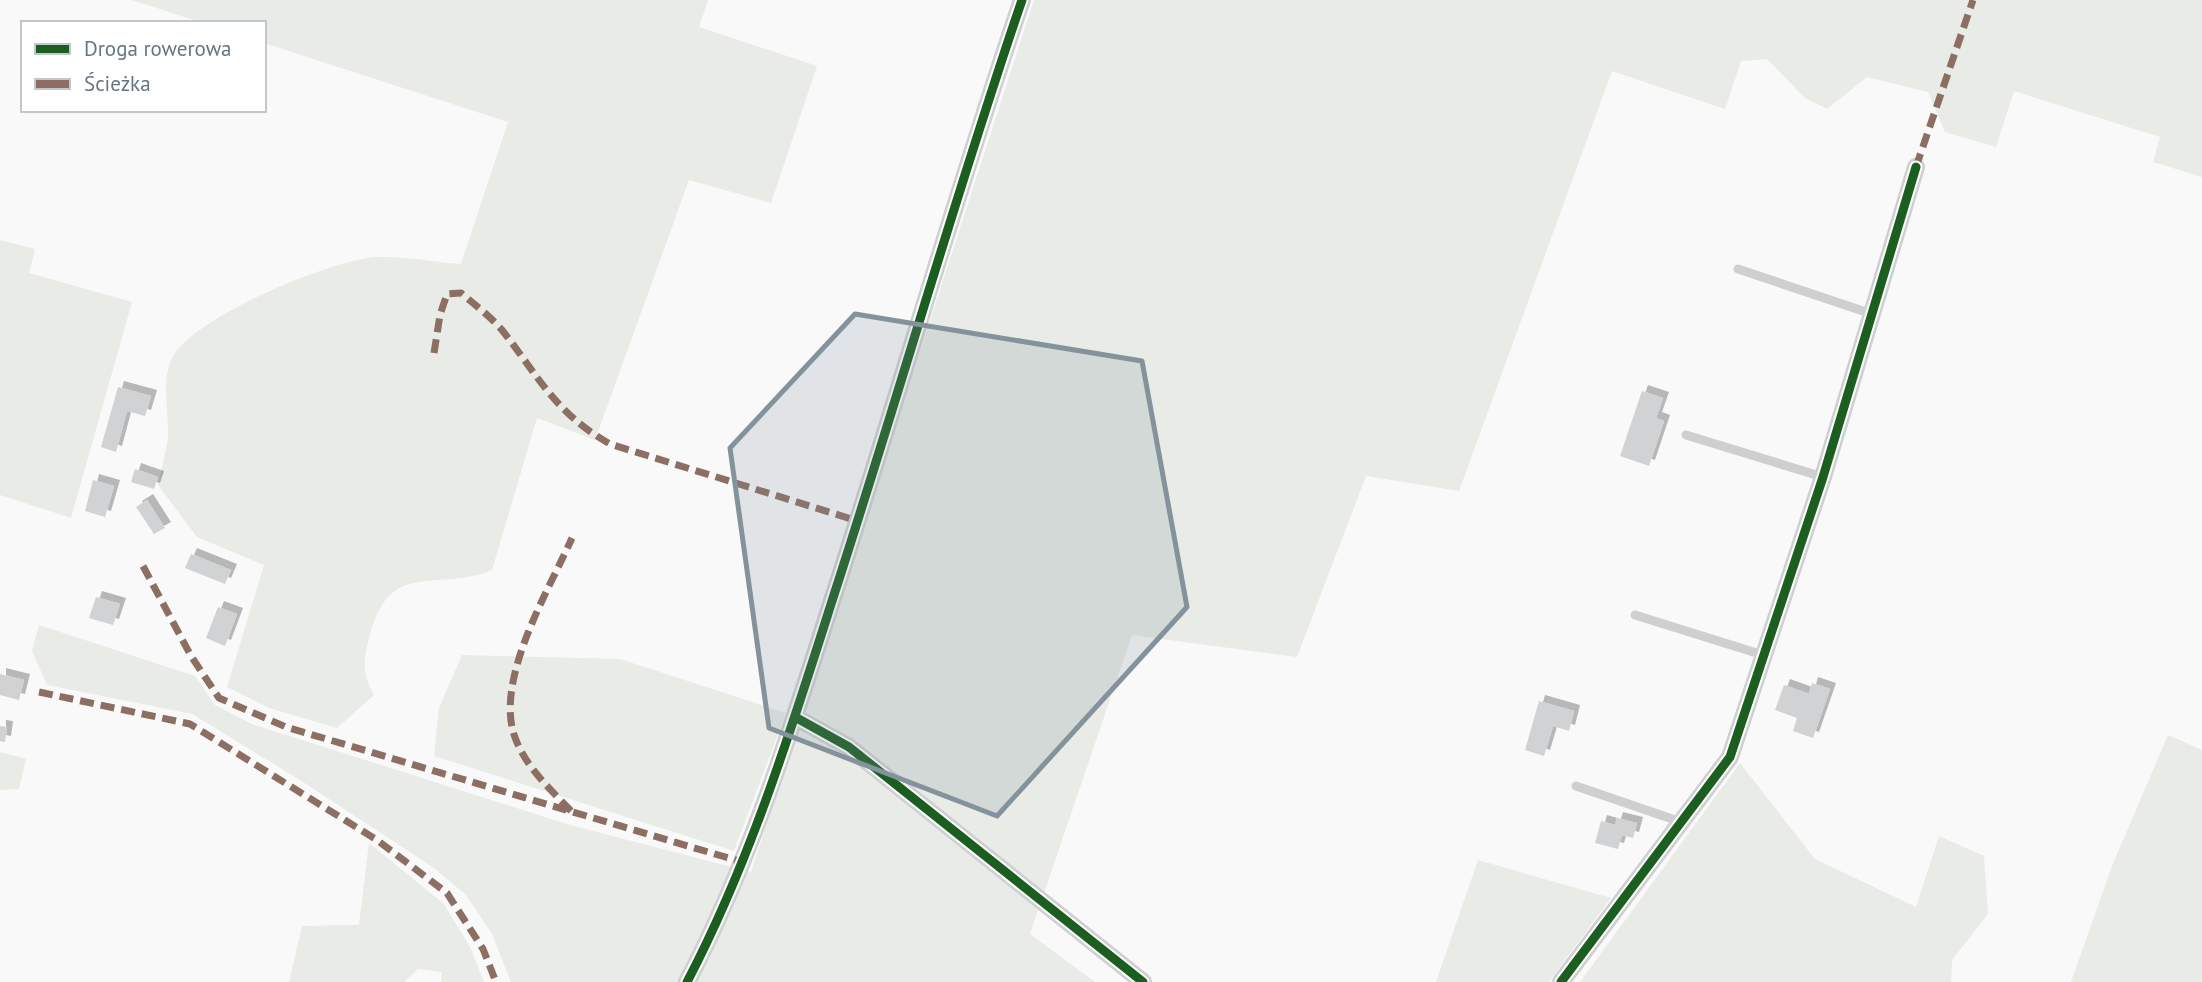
<svg xmlns="http://www.w3.org/2000/svg" width="2202" height="982" font-family="'PT Sans',sans-serif">
<defs>
<filter id="shadow"><feDropShadow dx="6" dy="-6" stdDeviation="0" flood-color="#0004"/></filter>
</defs>
<rect width="100%" height="100%" fill="#f9f9f9"/>
<path fill="#e8ebe6" d="M132,0H708L699,27L817,66L771,203L689,180L595,440L537,418L492,570C436,593 388,557 369,639C363,661 362,674 374,695L337,728L269,708L227,687L264,565L197,537L158,485C161,470 166,453 168,438C169,413 161,380 172,358C193,317 331,260 376,257C404,256 433,262 461,264L508,122L264,43V23H203Z
M1034,0H2202V177L2153,162L2160,137L2014,91L1996,147L1945,132L1928,92L1867,77L1827,109L1805,98L1767,59L1741,61L1725,109L1612,71L1459,491L1366,476L1297,657L1132,635L1030,934L1095,982H511L492,934L466,895L434,868L300,780L192,714L47,685L32,651L39,625L195,676L215,705L252,724L570,825L751,872Z
M0,240L35,249L29,273L132,302L71,518L0,495Z
M462,655L620,659L786,713L734,851L434,756L439,708Z
M2168,735L2202,750V982H2071L2112,866Z
M0,752L26,759L19,789L0,790Z
M1740,763L1815,859L1916,907L1939,836L1984,856L1988,914L1952,960L1951,982H1580Z
M369,843L444,904L471,949L484,982H441L442,972L418,969L404,982H289L302,926L359,925Z
M1478,860L1611,898L1549,982H1436Z"/>
<path fill="#d0d2d3" filter="url(#shadow)" d="M118,387L151,396L145,416L127,411L116,452L101,447Z
M1642,391L1663,398L1656,418L1664,421L1649,466L1620,456Z
M135,469L158,477L154,489L131,482Z
M93,480L114,486L105,517L85,511Z
M147,500L165,528L154,534L136,507Z
M191,554L231,570L225,584L185,568Z
M96,597L120,604L113,625L89,618Z
M218,607L237,614L225,646L206,638Z
M0,674L24,680L19,700L0,695Z
M1812,683L1830,689L1813,738L1793,731L1797,718L1775,710L1784,685L1809,694Z
M1539,701L1574,711L1569,731L1553,726L1544,756L1525,750Z
M0,726L7,727L5,742L0,741Z
M1617,818L1637,823L1633,838L1622,835L1618,849L1595,843L1601,821L1615,825Z"/>
<g fill="none" stroke-linecap="round" stroke-linejoin="round">
<path stroke="#cecfd0" stroke-width="9" d="M1738,269L1872,314
M1686,435L1823,477
M1635,615L1763,655
M1576,786L1681,822"/>
<path stroke="#cecfd0" stroke-width="18" d="M795,717L849,747L1143,982
M687,982C750,862 791,730 832,601C897,401 954,199 1022,0
M1561,982L1730,757L1823,477L1916,167"/>
<path stroke="#8d6e63" stroke-width="7" stroke-dasharray="14 7" stroke-linecap="butt" d="M1916,167L1973,0
M434,353L440,315L447,294L461,293C475,305 490,316 502,330C539,377 555,413 610,444L858,521
M143,566L191,656L219,698L286,727L742,862
M39,692L190,724L377,840L447,893L483,949L496,982
M571,811C550,789 527,768 516,740C492,683 549,590 572,538"/>
<defs>
<path id="cycleway" d="M795,717L849,747L1143,982
M687,982C750,862 791,730 832,601C897,401 954,199 1022,0
M1561,982L1730,757L1823,477L1916,167"/>
</defs>
<use href="#cycleway" stroke="#fff" stroke-width="13"/>
<use href="#cycleway" stroke="#1b5e20" stroke-width="9"/>
</g>
<path fill="#84929c" fill-opacity="0.2" stroke="#84929c" stroke-width="5" stroke-linejoin="round" d="M855,314L1142,361L1187,607L997,816L769,728L730,448Z"/>
<rect x="21" y="21" width="245" height="91" fill="#ffffff" stroke="#c1c8cd" stroke-width="2"/>
<rect x="35" y="44" width="35" height="10" fill="#1b5e20" stroke="#c1c8cd" stroke-width="2"/>
<text x="84" y="56" font-size="21" fill="#657683">Droga rowerowa</text>
<rect x="35" y="79" width="35" height="10" fill="#8d6e63" stroke="#c1c8cd" stroke-width="2"/>
<text x="84" y="91" font-size="21" fill="#657683">Ścieżka</text>
</svg>
